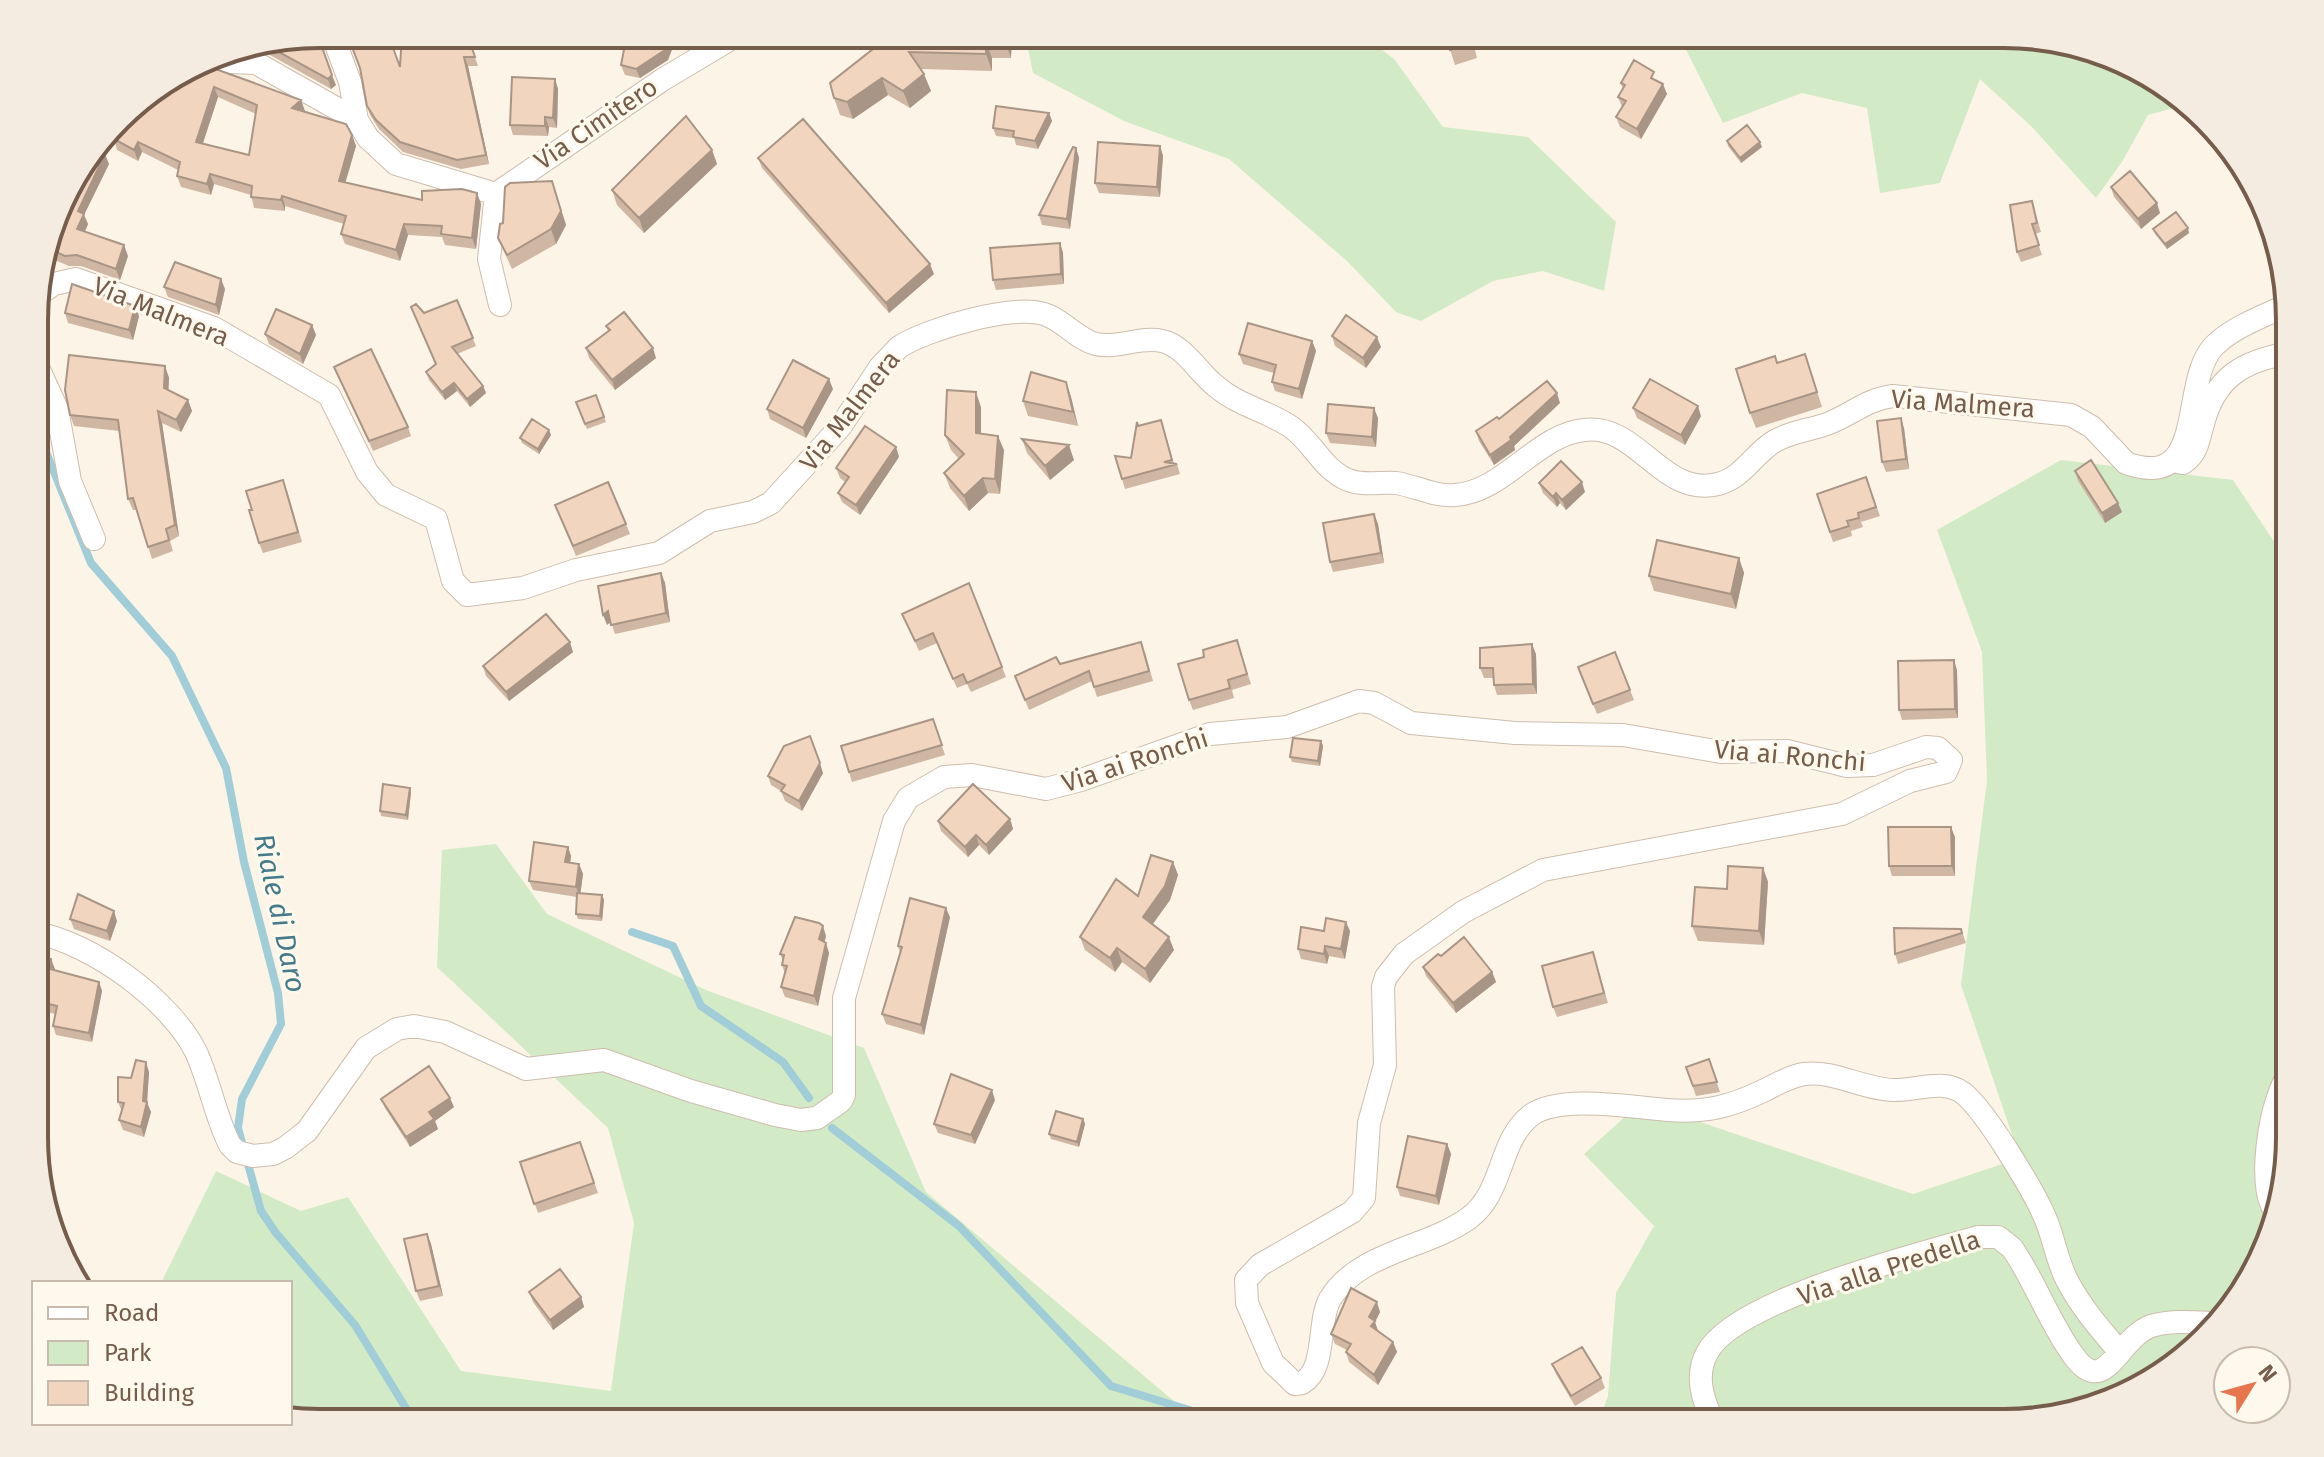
<svg xmlns="http://www.w3.org/2000/svg" width="2324" height="1457" font-family="'Fira Sans',sans-serif">
<rect width="100%" height="100%" fill="#fcf5e7"/>
<path fill="#d2eac5" d="M1025,34H1182L1197,42L1216,34H1362L1395,60L1443,127L1528,137L1616,222L1604,291L1543,271L1493,281L1421,321L1396,312L1347,261L1229,159L1124,121L1033,73Z
M1678,34H1975L2036,39L2095,49L2162,82L2184,105L2148,115L2122,162L2096,198L2032,127L1980,79L1940,183L1880,193L1867,108L1802,93L1723,123Z
M2061,460L2233,480L2289,564V1155L2242,1295L2146,1385L2022,1422L1598,1423L1608,1396L1616,1293L1654,1226L1584,1154L1641,1102L1913,1194L2020,1158L1961,985L1987,780L1982,652L1937,530Z
M496,844L547,914L706,990L864,1048L926,1192L1181,1407L1315,1413L1353,1423H320L290,1418V1283H161L216,1171L301,1211L348,1197L461,1371L611,1391L634,1223L608,1128L437,967L442,850Z"/>
<g fill="none" stroke-linecap="round" stroke-linejoin="round">
<path stroke="#a1cdd8" stroke-width="8" d="M36,403L46,452L91,563L172,656L226,768L244,862L278,993L281,1024L242,1099L238,1128L261,1211L276,1233L355,1325L415,1423
M632,932L673,946L701,1006L783,1062L809,1098
M832,1128L959,1226L1111,1386L1232,1423"/>
<defs>
<path id="street" d="M332,34L350,82L357,120
M203,61L256,63L357,120L368,138L396,164L496,194
M496,194L662,80L739,34
M496,194L489,259L500,305
M36,296L54,284L76,279L214,328L329,395L367,472L386,495L436,519L453,581L467,595L523,588L576,570L659,553L710,521L753,512L771,503L841,426L880,367L899,347C927,329 1012,304 1044,314C1064,320 1076,339 1096,344C1118,349 1140,336 1162,341C1185,346 1199,374 1217,387C1239,406 1268,411 1291,427C1313,442 1322,469 1348,480C1364,486 1380,482 1396,483C1416,486 1435,497 1455,495C1504,492 1536,435 1584,430C1638,423 1662,498 1718,484C1743,478 1754,453 1775,441C1790,432 1810,430 1827,424C1851,415 1867,399 1893,396L2071,415L2092,427L2126,463C2209,493 2179,382 2214,346C2234,326 2265,316 2289,304
M36,363L57,409L70,481L94,539
M2173,461L2183,463C2198,453 2198,440 2203,424C2215,377 2243,361 2289,353
M36,933C92,943 171,1001 196,1052C210,1082 215,1116 230,1145L237,1152L253,1156L273,1154L285,1148L307,1131L366,1048L397,1029L414,1026L445,1032L526,1069L604,1060L691,1091L775,1115L801,1120L817,1118L841,1101L844,1095V998L894,821L908,798L944,777L972,775L1046,789L1081,780L1210,734L1287,727L1359,701L1374,703L1411,723L1515,733L1623,735L1721,752L1787,751L1847,766L1873,765L1926,747L1938,748L1951,760L1946,772L1910,781L1842,814L1543,870L1463,912L1404,954L1386,977L1383,987L1385,1065L1369,1123L1364,1198L1352,1212L1260,1265L1246,1280L1247,1303L1273,1363L1295,1384L1302,1383C1327,1369 1317,1322 1330,1299C1358,1252 1428,1248 1469,1218C1504,1192 1498,1142 1530,1116C1558,1094 1631,1107 1667,1110C1705,1113 1730,1107 1765,1090C1777,1084 1790,1076 1804,1074C1833,1070 1863,1089 1893,1090C1916,1091 1943,1078 1963,1093C1986,1111 2038,1197 2048,1225C2055,1244 2058,1264 2068,1282C2081,1307 2100,1329 2118,1350
M2272,1206C2259,1176 2270,1101 2289,1074
M1715,1423C1702,1402 1695,1375 1707,1353C1734,1300 1920,1254 1978,1237H1998L2012,1248C2035,1281 2049,1322 2073,1355C2105,1400 2117,1339 2151,1326C2170,1320 2193,1322 2212,1323"/>
</defs>
<use href="#street" stroke="#cebdad" stroke-width="24"/>
<use href="#street" stroke="#fff" stroke-width="22"/>
</g>
<path fill="#d0b7a3" fill-rule="evenodd" d="M467,34L478,66H468L489,164L461,169L403,152L379,129L370,115L367,106L400,67Z
M627,34H678L668,60L640,78L625,75L621,65Z
M892,34H1012L1011,58H992V71L921,69L931,91L910,108L888,95L853,119L840,115L834,98Z
M1445,34H1514L1474,46L1477,58L1455,65Z
M298,38L336,85L331,89L261,50L257,46Z
M199,63L305,111L304,112L352,135L356,146L345,182L422,200L477,193L481,204L476,249L445,245L442,237L408,235L400,261L345,244L341,234L344,224L285,206V211L254,208L251,195L214,184L211,195L181,187L177,176L178,170L142,152L138,161L117,150L114,139ZM218,97L256,114L249,155L203,143Z
M555,79L558,89L557,128L549,127L548,136L513,135L510,125Z
M1658,81L1667,94L1641,139L1620,127L1616,117L1622,107L1618,97L1623,89L1621,83Z
M1049,113L1052,121L1038,149L1016,145L1014,138L996,136L993,128Z
M1727,141L1762,147L1741,163L1728,146Z
M1160,146L1163,156L1160,197L1099,193L1095,183Z
M1076,148L1079,158L1070,229L1042,225L1039,215Z
M712,150L717,164L644,233L617,205L612,190Z
M758,158L934,274L889,313L762,168Z
M109,164L84,215L88,224L85,232L128,256L120,280L81,266H69L45,256L64,193Z
M552,181L566,225L556,244L512,269L498,238L503,223Z
M2111,187L2160,213L2141,229L2114,197Z
M2032,201L2041,232L2035,234L2042,255L2021,262L2017,252Z
M2153,229L2189,233L2167,249L2155,234Z
M1060,243L1063,253L1064,284L996,290L993,280Z
M164,287L225,289L219,315L168,297Z
M457,300L476,346L457,354L483,386L486,393L470,407L457,391L445,400L429,380L426,372L435,364L424,313Z
M65,313L139,316L133,340L68,323Z
M312,325L316,335L303,364L269,344L265,334Z
M606,326L656,358L615,390L589,358L586,348L608,331Z
M1332,336L1381,347L1366,368L1335,346Z
M1312,341L1316,351L1302,399L1275,391L1272,382L1274,373L1243,364L1239,354Z
M1777,363L1810,369L1822,407L1756,428L1750,413Z
M165,366L169,378L168,390L188,400L192,411L181,432L162,423L179,536L170,541L173,551L152,559L136,510H133L128,499L119,431L74,426L70,415Z
M334,367L408,427L411,436L373,451Z
M1066,382L1071,397L1078,426L1028,416L1023,401Z
M833,389L806,438L770,419L767,409Z
M596,395L606,422L587,429L576,402Z
M36,403L44,413L45,423L39,422L41,434L36,435Z
M1560,403L1514,446L1515,450L1494,465L1479,441L1476,431L1499,419Z
M981,407V433L1004,450L1000,494L988,493L969,511L950,488L944,473L959,459L951,450L945,435Z
M1633,408L1701,416L1685,445L1637,418Z
M1378,418L1376,447L1330,443L1326,433Z
M1138,426L1164,430L1174,464H1177L1180,474L1125,489L1122,479L1131,458Z
M1904,428L1909,469L1886,472L1882,462Z
M551,435L539,454L522,443L520,438Z
M1022,439L1074,460L1050,480L1027,453Z
M896,447L899,457L860,515L842,502L838,493L845,482L840,478L836,468Z
M36,471L42,510L36,511Z
M2075,471L2122,512L2105,523L2078,481Z
M1866,477L1880,516L1861,522L1863,527L1851,531L1852,536L1833,542L1817,494Z
M1539,483L1585,492L1566,510L1560,503L1557,507L1543,493Z
M287,490L302,542L263,553L259,543L252,510Z
M555,505L626,524L630,534L576,556Z
M1374,514L1378,524L1384,563L1333,572L1330,562Z
M1739,558L1744,573L1736,609L1654,591L1649,576Z
M661,573L665,583L670,622L615,634L611,622L607,625Z
M969,583L1006,677L971,692L967,684L957,688L937,643L919,651L902,614Z
M1237,640L1251,684L1232,690L1234,698L1193,710L1189,700L1204,657Z
M573,652L509,701L486,676L483,666Z
M1145,652L1153,681L1097,697L1092,681L1029,710L1015,676L1060,664Z
M1615,652L1634,700L1597,714L1578,667Z
M1536,654L1537,694L1497,695L1494,685L1493,678H1484L1480,668Z
M1957,670L1958,718L1902,720L1899,710Z
M933,719L945,755L852,782L849,772Z
M1321,741L1323,746L1320,766L1292,762L1290,757Z
M823,773L802,811L785,801L781,791L771,785L768,776Z
M411,792L408,820L381,816L380,811Z
M1010,819L1013,829L989,855L979,845L968,857L941,831L938,821Z
M1955,837V876H1892L1889,866Z
M568,847L571,856L570,863L579,864L583,874L580,893L602,895L604,900L602,921L578,919L576,914L577,897L533,890L529,881Z
M1173,862L1178,875L1170,900L1152,924L1174,950L1150,983L1122,962L1115,972L1085,950L1080,937L1138,896Z
M1763,868L1768,882L1764,945L1698,941L1692,926L1727,889Z
M950,917L924,1035L886,1024L882,1014L900,953L898,946Z
M70,919L117,921L110,941L74,929Z
M1961,929L1966,943L1898,964L1895,954Z
M1324,931H1350L1345,959L1329,956L1327,964L1301,959L1298,949Z
M826,936L824,942L829,953L818,1006L785,997L781,987L785,974L782,965L783,961L780,954Z
M1593,952L1608,1003L1557,1017L1553,1007Z
M36,956L55,969L54,971L99,982L102,991L92,1042L56,1035L53,1026L55,1014L36,1009Z
M1441,956L1492,972L1496,982L1456,1013L1426,976L1423,967Z
M1709,1059L1720,1092L1696,1096L1686,1067Z
M149,1072L147,1102L151,1112L144,1137L123,1130L119,1120L122,1112L118,1102L131,1078Z
M381,1099L454,1107L435,1121L438,1129L410,1147L385,1108Z
M995,1100L975,1144L938,1133L934,1124Z
M1083,1119L1085,1124L1079,1147L1051,1139L1049,1134Z
M580,1142L598,1193L538,1213L520,1162Z
M1447,1144L1451,1154L1439,1205L1400,1196L1397,1187Z
M427,1234L431,1244L443,1296L420,1301L416,1291Z
M529,1292L581,1297L584,1307L553,1330L533,1302Z
M1380,1312L1375,1322L1378,1331L1393,1342L1397,1352L1378,1385L1349,1362L1346,1352L1347,1350L1335,1344L1331,1334Z
M1552,1364L1601,1378L1605,1388L1575,1406L1556,1374Z"/>
<path fill="#a99585" d="M671,34H678L668,60L640,78L636,69Z
M1005,34H1012L1011,58L1005,41Z
M986,41L992,58V71L986,54Z
M464,57L468,66L489,164L486,155Z
M924,74L931,91L910,108L903,91Z
M332,75L336,85L331,89L328,79Z
M882,78L888,95L853,119L847,102Z
M555,79L558,89L557,128L553,118Z
M1663,84L1667,94L1641,139L1637,129Z
M214,87L218,97L200,152L196,142Z
M301,100L305,111L296,119L292,108Z
M1049,113L1052,121L1038,149L1035,141Z
M545,117L549,127L548,136L545,126Z
M352,135L356,146L343,191L339,181Z
M138,142L142,152L138,161L134,150Z
M1760,142L1762,147L1741,163L1740,158Z
M1160,146L1163,156L1160,197L1157,187Z
M1076,148L1079,158L1070,229L1067,219Z
M712,150L717,164L644,233L639,218Z
M105,154L109,164L84,215L88,224L81,240L77,229L78,211Z
M210,174L214,184L211,195L207,184Z
M552,181L566,225L556,244L551,229Z
M477,193L481,204L476,249L472,238Z
M282,196L285,206V211L281,200Z
M2157,203L2160,213L2141,229L2138,219Z
M404,224L408,235L400,261L396,250Z
M2188,228L2189,233L2167,249L2165,244Z
M1060,243L1063,253L1064,284L1061,274Z
M124,245L128,256L120,280L116,269Z
M930,264L934,274L889,313L886,303Z
M221,279L225,289L219,315L216,305Z
M135,306L139,316L133,340L129,330Z
M312,325L316,335L303,364L300,354Z
M1377,337L1381,347L1366,368L1363,358Z
M1312,341L1316,351L1302,399L1299,389Z
M653,348L656,358L615,390L612,380Z
M165,366L169,378L168,400L164,388Z
M829,379L833,389L806,438L803,428Z
M1066,382L1071,397L1078,426L1073,412Z
M454,383L457,391L445,400L442,392Z
M483,386L486,393L470,407L467,399Z
M976,392L981,407V447L976,433Z
M1557,393L1560,403L1514,446L1515,450L1494,465L1490,455Z
M188,400L192,411L181,432L176,420Z
M1698,406L1701,416L1685,445L1681,435Z
M1374,408L1378,418L1376,447L1372,437Z
M158,411L162,423L179,536L175,525Z
M1901,418L1904,428L1909,469L1906,459Z
M549,430L551,435L539,454L538,449Z
M998,436L1004,450L1000,494L995,479Z
M1069,445L1074,460L1050,480L1045,466Z
M896,447L899,457L860,515L856,505Z
M36,471L38,474L42,510L37,495Z
M983,478L988,493L969,511L964,496Z
M1582,482L1585,492L1566,510L1562,500Z
M1556,493L1560,503L1557,507L1553,497Z
M2118,503L2122,512L2105,523L2102,513Z
M1374,514L1378,524L1384,563L1381,553Z
M1739,558L1744,573L1736,609L1731,594Z
M661,573L665,583L670,622L666,613Z
M608,611L612,621L607,625L603,615Z
M570,642L573,652L509,701L506,692Z
M1532,644L1536,654L1537,694L1533,684Z
M1954,660L1957,670L1958,718L1955,709Z
M1321,741L1323,746L1320,766L1318,761Z
M820,763L823,773L802,811L799,801Z
M410,788L411,792L408,820L406,815Z
M1010,819L1013,829L989,855L986,845Z
M1951,827L1955,837V876L1952,866Z
M976,835L979,845L968,857L965,847Z
M568,847L571,856L569,872L565,862Z
M1173,862L1178,875L1170,900L1148,931L1143,917Z
M579,864L583,874L580,897L576,887Z
M1763,868L1768,882L1764,945L1759,931Z
M602,895L604,900L602,921L600,916Z
M946,908L950,917L924,1035L921,1025Z
M114,911L117,921L110,941L107,931Z
M1346,922L1350,931L1345,959L1341,949Z
M823,926L826,936L823,949L819,939Z
M1169,937L1174,950L1150,983L1145,969Z
M826,943L829,953L818,1006L814,996Z
M1325,946L1329,956L1327,964L1324,954Z
M1117,948L1122,962L1115,972L1110,958Z
M51,959L55,969L53,978L50,969Z
M1492,972L1496,982L1456,1013L1453,1003Z
M99,982L102,991L92,1042L89,1033Z
M146,1062L149,1072L147,1103L151,1112L144,1137L141,1127Z
M992,1090L995,1100L975,1144L971,1135Z
M450,1098L454,1107L435,1121L438,1129L410,1147L406,1137L429,1112Z
M1083,1119L1085,1124L1079,1147L1077,1142Z
M1447,1144L1451,1154L1439,1205L1436,1196Z
M427,1234L431,1244L443,1296L439,1286Z
M581,1297L584,1307L553,1330L550,1320Z
M1377,1302L1380,1312L1375,1322L1378,1331L1375,1335L1369,1317Z
M1393,1342L1397,1352L1378,1385L1374,1375Z"/>
<path fill="#f2d5be" stroke="#a99585" stroke-width="2" fill-rule="evenodd" d="M347,34H388L400,67L402,34H467L475,57H464L486,155L457,160L400,142L376,120L367,106L360,68Z
M627,34H671L665,50L636,69L621,65Z
M892,34H1005V41H986V54L909,52L924,74L903,91L882,78L847,102L834,98L830,83Z
M1445,34H1469L1472,44L1450,50Z
M298,38L306,49L319,39L332,75L328,79L266,45Z
M1634,60L1654,72L1651,78L1663,84L1637,129L1616,117L1626,101L1618,97L1625,85L1621,83Z
M199,63L301,100L292,108L346,124L352,135L339,181L422,200V191L462,189L477,193L472,238L441,234L442,226L404,224L396,250L341,234L346,216L282,196L281,200L251,197L252,186L210,174L207,184L177,176L180,162L138,142L134,150L114,139L125,113L131,105ZM214,87L257,105L249,155L196,142Z
M512,77L555,79L553,118L545,117V126L510,125Z
M996,106L1049,113L1035,141L1013,137L1014,131L993,128Z
M686,116L712,150L639,218L612,190Z
M803,119L930,264L886,303L758,158Z
M1747,125L1760,142L1740,158L1727,141Z
M1098,142L1160,146L1157,187L1095,183Z
M1073,147L1076,148L1067,219L1039,215Z
M97,150L105,154L78,211L84,214L77,229L124,245L116,269L77,255L65,256L47,248L64,193Z
M2130,171L2157,203L2138,219L2111,187Z
M552,181L561,211L551,229L507,255L498,238L500,224L503,223L505,187L510,183Z
M2032,201L2037,223L2032,224L2039,245L2017,252L2010,205Z
M2176,212L2188,228L2165,244L2153,229Z
M1060,243L1061,274L993,280L990,248Z
M175,262L221,279L216,305L164,287Z
M72,284L135,306L129,330L65,313Z
M457,300L473,338L452,347L483,386L467,399L454,383L442,392L426,372L436,364L411,307L416,304L424,313Z
M276,309L312,325L300,354L265,334Z
M624,312L653,348L612,380L586,348L610,330L606,326Z
M1346,315L1377,337L1363,358L1332,336Z
M1248,323L1312,341L1299,389L1272,382L1276,365L1239,354Z
M371,349L408,427L369,441L334,367Z
M1805,354L1817,392L1750,413L1736,369L1775,356L1777,363Z
M69,355L165,366L164,388L188,400L176,420L158,411L175,525L166,529L169,540L148,547L133,498L128,499L118,420L70,415L65,390Z
M793,360L829,379L803,428L767,409Z
M1031,372L1066,382L1073,412L1023,401Z
M1650,379L1698,406L1681,435L1633,408Z
M1547,381L1557,393L1510,437L1511,440L1490,455L1476,431L1497,417L1499,419Z
M947,390L976,392V433L998,436L995,479L983,478L964,496L944,473L964,454L945,435Z
M596,395L604,417L585,424L576,402Z
M36,403H39L43,418L37,417L39,429L36,430Z
M1328,404L1374,408L1372,437L1326,433Z
M1901,418L1906,459L1882,462L1877,421Z
M532,419L549,430L538,449L520,438Z
M1161,420L1172,460L1164,462L1177,464L1122,479L1115,456L1131,458L1137,422L1138,426Z
M865,426L896,447L856,505L838,493L849,477L836,468Z
M1022,439L1069,445L1045,466Z
M2091,460L2118,503L2102,513L2075,471Z
M1561,461L1582,482L1562,500L1556,493L1553,497L1539,483Z
M1866,477L1876,507L1858,513L1859,518L1847,521L1849,526L1830,532L1817,494Z
M283,480L298,532L259,543L249,510H252L246,491Z
M608,482L626,524L573,546L555,505Z
M1374,514L1381,553L1330,562L1323,523Z
M1657,540L1739,558L1731,594L1649,576Z
M661,573L666,613L611,625L608,611L603,615L598,586Z
M969,583L1002,667L967,683L963,674L953,679L933,633L915,641L902,614Z
M546,614L570,642L506,692L483,666Z
M1237,640L1247,674L1228,680L1230,688L1189,700L1178,664L1204,657L1203,650Z
M1141,642L1149,671L1094,687L1089,671L1025,700L1015,676L1056,657L1060,664Z
M1532,644L1533,684L1494,685L1493,668H1480V648Z
M1615,652L1630,690L1593,704L1578,667Z
M1954,660L1955,709L1899,710L1898,661Z
M933,719L942,745L849,772L841,746Z
M810,736L820,763L799,801L781,791L785,785L768,776L784,746Z
M1293,738L1321,741L1318,761L1290,757Z
M383,784L410,788L406,815L380,811Z
M973,784L1010,819L986,845L976,835L965,847L938,821Z
M1888,827H1951L1952,866H1889Z
M534,842L568,847L565,862L579,864L576,887L529,881Z
M1151,855L1173,862L1165,886L1143,917L1169,937L1145,969L1117,948L1110,958L1080,937L1116,879L1138,896Z
M1728,866L1763,868L1759,931L1692,926L1695,887L1727,889Z
M577,893L602,895L600,916L576,914Z
M78,894L114,911L107,931L70,919Z
M910,898L946,908L921,1025L882,1014L902,947L898,946Z
M795,917L819,923L823,926L819,939L826,943L814,996L781,987L787,966L782,965L784,955L780,954Z
M1326,918L1346,922L1341,949L1325,946L1324,954L1298,949L1301,927L1324,931Z
M1894,928L1961,929L1962,933L1895,954Z
M1464,937L1492,972L1453,1003L1423,967L1438,954L1441,956Z
M1593,952L1604,993L1553,1007L1542,966Z
M36,956L51,959L50,969L99,982L89,1033L53,1026L57,1006L36,1001Z
M1709,1059L1717,1082L1693,1086L1686,1067Z
M136,1060L146,1062L143,1101L147,1102L141,1127L119,1120L124,1103L118,1102V1077L131,1078Z
M429,1066L450,1098L429,1112L434,1119L406,1137L381,1099Z
M951,1074L992,1090L971,1135L934,1124Z
M1056,1111L1083,1119L1077,1142L1049,1134Z
M1408,1136L1447,1144L1436,1196L1397,1187Z
M580,1142L594,1183L534,1204L520,1162Z
M427,1234L439,1286L416,1291L404,1239Z
M560,1269L581,1297L550,1320L529,1292Z
M1351,1288L1377,1302L1369,1317L1375,1321L1371,1326L1393,1342L1374,1375L1346,1352L1351,1344L1331,1334Z
M1582,1347L1601,1378L1571,1396L1552,1364Z"/>
<g text-anchor="middle" dominant-baseline="central" stroke-width="6" stroke-linejoin="round" paint-order="stroke">
<g font-size="26" fill="#765c4b" stroke="#fff9ed">
<text transform="translate(596 124) rotate(-34)">Via Cimitero</text>
<text transform="translate(161 312) rotate(22)">Via Malmera</text>
<text transform="translate(1963 404) rotate(4)">Via Malmera</text>
<text transform="translate(850 411) rotate(-52)">Via Malmera</text>
<text transform="translate(1790 756) rotate(5)">Via ai Ronchi</text>
<text transform="translate(1135 761) rotate(-18)">Via ai Ronchi</text>
<text transform="translate(1889 1268) rotate(-18)">Via alla Predella</text>
</g>
<g font-size="28" font-style="italic" fill="#457a8a" stroke="#fff9ed">
<text transform="translate(280 913) rotate(78)">Riale di Daro</text>
</g>
</g>
<path d="M0 0H2324V1457H0ZM320 48H2004A272 272 0 0 1 2276 320V1137A272 272 0 0 1 2004 1409H320A272 272 0 0 1 48 1137V320A272 272 0 0 1 320 48Z" fill="#f4ece0" fill-rule="evenodd"/>
<path fill="none" stroke="#765c4b" stroke-width="4" d="M320 48H2004A272 272 0 0 1 2276 320V1137A272 272 0 0 1 2004 1409H320A272 272 0 0 1 48 1137V320A272 272 0 0 1 320 48Z"/>
<rect x="32" y="1281" width="260" height="144" fill="#fff9ed" stroke="#c8baac" stroke-width="2"/>
<rect x="48" y="1307" width="40" height="12" fill="#ffffff" stroke="#c8baac" stroke-width="2"/>
<text x="104" y="1321" font-size="24" fill="#765c4b">Road</text>
<rect x="48" y="1341" width="40" height="24" fill="#d2eac5" stroke="#c8baac" stroke-width="2"/>
<text x="104" y="1361" font-size="24" fill="#765c4b">Park</text>
<rect x="48" y="1381" width="40" height="24" fill="#f2d5be" stroke="#c8baac" stroke-width="2"/>
<text x="104" y="1401" font-size="24" fill="#765c4b">Building</text>
<g transform="translate(2252 1385) rotate(53)"><circle r="38" fill="#fff9ed" stroke="#c8baac" stroke-width="2"/>
<path d="M0-6L14 30L0 20L-14 30Z" fill="#e5764d"/>
<text y="-12" font-size="22" font-weight="bold" text-anchor="middle" fill="#765c4b">N</text>
</g>
</svg>
